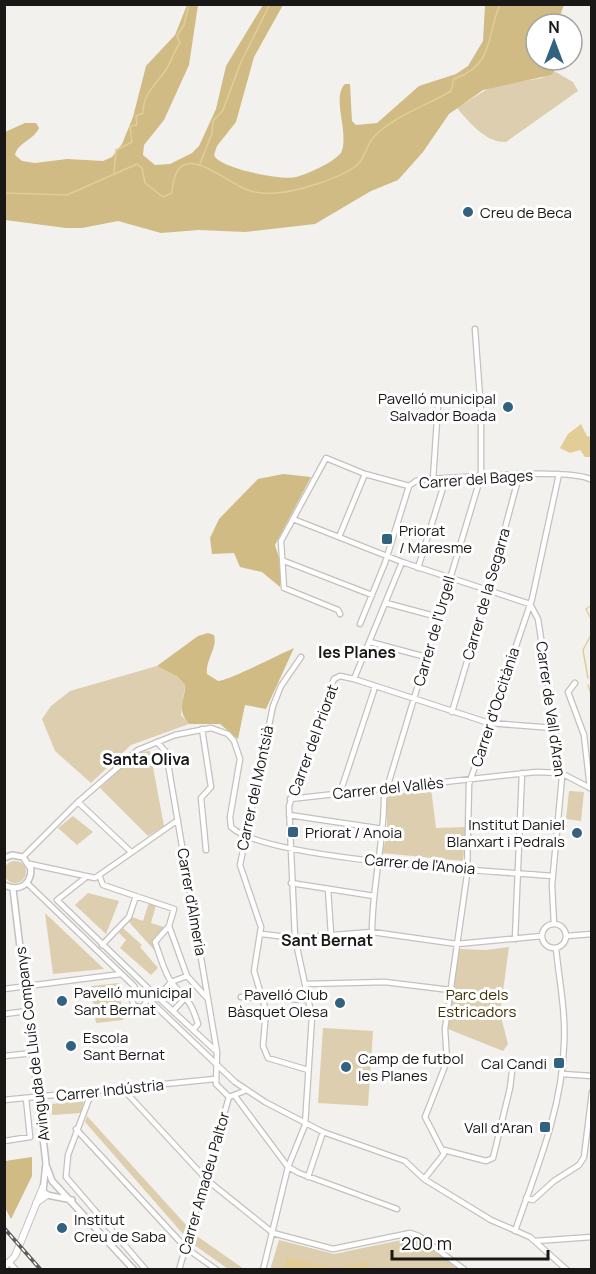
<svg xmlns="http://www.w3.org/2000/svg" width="596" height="1274" font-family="Manrope,sans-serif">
<rect width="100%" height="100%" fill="#f3f1ed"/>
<path fill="#dcceae" d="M554,71L573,82L578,91L506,142C486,143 469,122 457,108L492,86L542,78Z
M157,666L178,677L185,685L181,715L189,724L131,745L91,783L55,751L42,719L51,706L70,691Z
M150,751L164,826L148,836L100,788L139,752Z
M431,788L436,828L466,827L463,861L382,853L387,835V796Z
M569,791L584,792L581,821L566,819Z
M73,816L93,832L77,845L58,828Z
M4 872a11 11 0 1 1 22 0a11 11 0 1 1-22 0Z
M88,893L119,901L106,934L75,905Z
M149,902L156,905L151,923L164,927L154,942L156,952L129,922L132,917L143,921Z
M45,913L104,969L53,974Z
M123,928L142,945L140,947L158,968L151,975L120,948L126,940L119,933Z
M509,947L500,1013L508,1044L503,1051L448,1029L459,949L486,950Z
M119,983L123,1020L96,1023L91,986Z
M323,1028L373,1031L368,1106L318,1103Z
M84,1100L81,1113L52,1115V1104Z
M87,1116L187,1226L183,1234L85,1122Z
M194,1234L244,1269H228L193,1244Z
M416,1237L458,1269L270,1270L279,1240L334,1254Z"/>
<path fill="#d0bb85" d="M187,5H198L189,65L164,120L144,145L143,155L155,165L170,164L192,153L199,146L216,109L226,66L263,5H283L254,57L236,122L217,146L214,155C218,168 283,181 296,177C310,173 332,163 341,153C350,133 331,98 345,84H350L352,121L356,125L377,123L419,86L456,74L468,66L483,41L485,5H564L557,24H536V60H554V71L551,75L483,90L449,114L423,152L398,180L371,191L315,224L245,232L199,230L161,233L118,221L82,228H66L5,220V132L25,123H36L39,128C34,140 18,142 15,155L22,161L35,163L67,159L103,161L112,157L122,144L133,117L146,66L175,35Z
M283,474L311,477L275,545L281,564L280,587L262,572L240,567L234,553L212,554L210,538L219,519L258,479Z
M208,633L214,635C218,648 205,660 207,674L218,681C228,681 280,654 294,648L266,709L245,705L238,739L220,724H189C176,709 185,702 185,685L178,677L157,666L198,636Z
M32,1157V1176L11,1219L5,1208V1161Z"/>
<path fill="#e2cd96" d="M581,424L587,436L591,437V457H585L580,450L570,453L560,448L568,434Z
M287,1257L335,1269L368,1262L369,1269H283Z"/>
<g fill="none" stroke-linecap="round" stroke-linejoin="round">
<path stroke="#e2cd96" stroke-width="1.5" d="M200,164L212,133L213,121L223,110L241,62L270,4
M114,174L116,150L132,142L130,126L137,125L136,116L143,113C143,93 157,84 167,68C172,60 174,51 180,43L177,36L184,25L189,4
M4,193L67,195L137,164L142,168L145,183L163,197L172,193C175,136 218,177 245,189C255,193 265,194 276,193C296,192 342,178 357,165C365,159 366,146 373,138C393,116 426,106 451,91L454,79C494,65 486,38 500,4
M592,605L586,609L592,621
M588,678L583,650L592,633
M588,685L592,697"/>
<defs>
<path id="minor" d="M433,479L438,406
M293,519L402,562L530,604
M339,537L365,474
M284,561L372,595
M418,568L446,478
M386,603L438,617
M530,604L538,619L562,777L552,885L554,924
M340,614L338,610L284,588L281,541L326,458L365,474L409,486L416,481L428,479C458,478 571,467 592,480
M360,624L385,563L409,486
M370,642L426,657
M301,657L281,686L273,706L240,865L261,927L254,971L266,1011L263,1046L268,1058L308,1070
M354,679L402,562
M575,683L568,692L584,735L590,788
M452,712L488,591L519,476
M202,729L211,787L201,798L206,850
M157,742L166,752L217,1052L216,1084L229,1097L247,1090
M340,793L375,687
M290,799L536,772L561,773L592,789
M78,802L130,851
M289,815L383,829
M23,857L78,802L138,750L175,735L211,728L228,734L234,741L240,759L230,817L231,827C265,860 495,871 552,876
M30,864L95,878L178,820
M99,875L103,885L174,909L169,926L187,976L208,999
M85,878L57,900L149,989
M27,883L134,986L137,993
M291,883L374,896
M328,889L331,934
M542 936a12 12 0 1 1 24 0a12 12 0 1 1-24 0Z
M169,926L155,942C160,955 164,973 172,983C187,1002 190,998 198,1024L193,1030
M372,932C372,887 384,843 384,798L481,476V411L475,329
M262,934L295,938L372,932L457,944L542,936
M566,936L592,934
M515,939L522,773
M102,945L129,917L136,896
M306,984L385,982L450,990
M4,989L121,974
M149,989L217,1052
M137,993L132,1000L134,1006L143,1007L147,1000
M143,994L235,1082L265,1102L323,1132L405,1161L424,1179L491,1220L530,1237L567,1270
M241,997L309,1000
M158,998L171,982L187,976
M173,1011L187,996
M4,1014L28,1011
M4,1056L33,1053
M562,1074L592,1076
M123,1089L207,1180L273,1233L333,1249L410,1233L419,1236L465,1270
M92,1091L68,1155L66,1177L146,1270
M235,1096L288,1167L299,1173L397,1209
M4,1100L215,1079
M76,1129L186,1248L217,1270
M4,1141L30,1137L26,1098
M444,1150L486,1161L493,1158L510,1088L513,1063
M308,1177L323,1132
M424,1179L444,1154L425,1117L447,1061L445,1029L467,875L469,784L532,599L559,474
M526,1198L533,1200L554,1181L579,1165L584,1157L592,1092
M515,1231C536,1170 562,1110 564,1045C566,1012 559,980 556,948
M535,1241L592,1237
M10,1263L16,1270
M179,1270L229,1097
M263,1270L288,1167L305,1125L312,1017L295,938L289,806L334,679L340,676L354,679L489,723L554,728"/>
<path id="tertiary" d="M4,858L12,855L23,857L31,869C31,885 19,892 4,885
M13,889L46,1163L43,1191L47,1195L72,1200
M47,1167L52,1181L134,1270"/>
<path id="secondary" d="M36,1203L47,1195
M4,1267L15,1256L43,1187"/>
</defs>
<use href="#minor" stroke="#c3c1be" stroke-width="7"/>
<use href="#tertiary" stroke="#c3c1be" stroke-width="8"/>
<use href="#secondary" stroke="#c3c1be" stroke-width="8"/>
<use href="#minor" stroke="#fff" stroke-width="4.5"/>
<use href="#tertiary" stroke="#fff" stroke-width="5"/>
<use href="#secondary" stroke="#fff" stroke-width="6"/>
<defs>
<path id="rail" d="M4,1228L41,1270"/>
</defs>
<use href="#rail" stroke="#605e5c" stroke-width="4"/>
<use href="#rail" stroke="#fff" stroke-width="1.5" stroke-dasharray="4.5" stroke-linecap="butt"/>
</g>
<g fill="#326280" stroke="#fff" stroke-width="2">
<circle cx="468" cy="212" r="6"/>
<circle cx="508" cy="407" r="6"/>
<rect x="381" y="533" width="12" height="12" rx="3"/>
<rect x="287" y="826" width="12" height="12" rx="3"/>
<circle cx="577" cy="833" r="6"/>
<circle cx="62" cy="1001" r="6"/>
<circle cx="340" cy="1003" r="6"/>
<circle cx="71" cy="1046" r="6"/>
<rect x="553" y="1057" width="12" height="12" rx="3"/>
<circle cx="346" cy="1067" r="6"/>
<rect x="539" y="1121" width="12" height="12" rx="3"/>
<circle cx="62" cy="1228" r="6"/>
</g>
<g text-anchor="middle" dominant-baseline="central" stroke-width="6" stroke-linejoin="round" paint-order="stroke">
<g font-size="15" fill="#191817" stroke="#fff" text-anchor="start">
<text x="480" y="212">Creu de Beca</text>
<text x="496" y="398" text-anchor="end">Pavelló municipal<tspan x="496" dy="17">Salvador Boada</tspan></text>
<text x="399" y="530">Priorat<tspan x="399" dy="17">/ Maresme</tspan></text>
<text x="565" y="824" text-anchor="end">Institut Daniel<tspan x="565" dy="17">Blanxart i Pedrals</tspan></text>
<text x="305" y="832">Priorat / Anoia</text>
<text x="74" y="992">Pavelló municipal<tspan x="74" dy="17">Sant Bernat</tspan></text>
<text x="328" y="994" text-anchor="end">Pavelló Club<tspan x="328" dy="17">Bàsquet Olesa</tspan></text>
<text x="83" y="1037">Escola<tspan x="83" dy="17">Sant Bernat</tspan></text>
<text x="358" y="1058">Camp de futbol<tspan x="358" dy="17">les Planes</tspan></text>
<text x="547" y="1063" text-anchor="end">Cal Candi</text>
<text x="533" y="1127" text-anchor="end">Vall d'Aran</text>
<text x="74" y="1219">Institut<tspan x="74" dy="17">Creu de Saba</tspan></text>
</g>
<g font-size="15" fill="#191817" stroke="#fff">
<text transform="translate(476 479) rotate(-4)">Carrer del Bages</text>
<text transform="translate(486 594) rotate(-74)">Carrer de la Segarra</text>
<text transform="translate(434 631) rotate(-74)">Carrer de l'Urgell</text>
<text transform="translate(495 707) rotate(-72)">Carrer d'Occitània</text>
<text transform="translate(551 709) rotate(82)">Carrer de Vall d'Aran</text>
<text transform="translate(313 740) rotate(-70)">Carrer del Priorat</text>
<text transform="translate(255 788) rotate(-78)">Carrer del Montsià</text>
<text transform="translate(388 788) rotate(-6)">Carrer del Vallès</text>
<text transform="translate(420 864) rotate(5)">Carrer de l'Anoia</text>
<text transform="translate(192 902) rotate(80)">Carrer d'Almeria</text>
<text transform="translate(32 1044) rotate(-97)">Avinguda de Lluís Companys</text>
<text transform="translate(110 1090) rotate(-6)">Carrer Indústria</text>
<text transform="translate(204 1183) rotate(-74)">Carrer Amadeu Paltor</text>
</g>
<g font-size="15" fill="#403103" stroke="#fff">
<text x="477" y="994">Parc dels<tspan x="477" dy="17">Estricadors</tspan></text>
</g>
<g font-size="16" font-weight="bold" fill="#191817" stroke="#fff">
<text x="357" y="652">les Planes</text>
<text x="146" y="759">Santa Oliva</text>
<text x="327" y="940">Sant Bernat</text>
</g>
</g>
<rect width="596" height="1274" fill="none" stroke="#191817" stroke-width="12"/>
<g transform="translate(554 42)"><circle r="28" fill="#ffffff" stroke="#a3a3a2" stroke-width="1.5"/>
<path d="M0-4.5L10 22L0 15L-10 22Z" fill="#326280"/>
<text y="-9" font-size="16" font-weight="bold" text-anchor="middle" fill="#191817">N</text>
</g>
<path d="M392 1250v9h156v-9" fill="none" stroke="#191817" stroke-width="3"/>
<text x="401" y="1250" font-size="18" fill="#191817" stroke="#ffffff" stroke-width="4.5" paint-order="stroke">200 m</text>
</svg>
